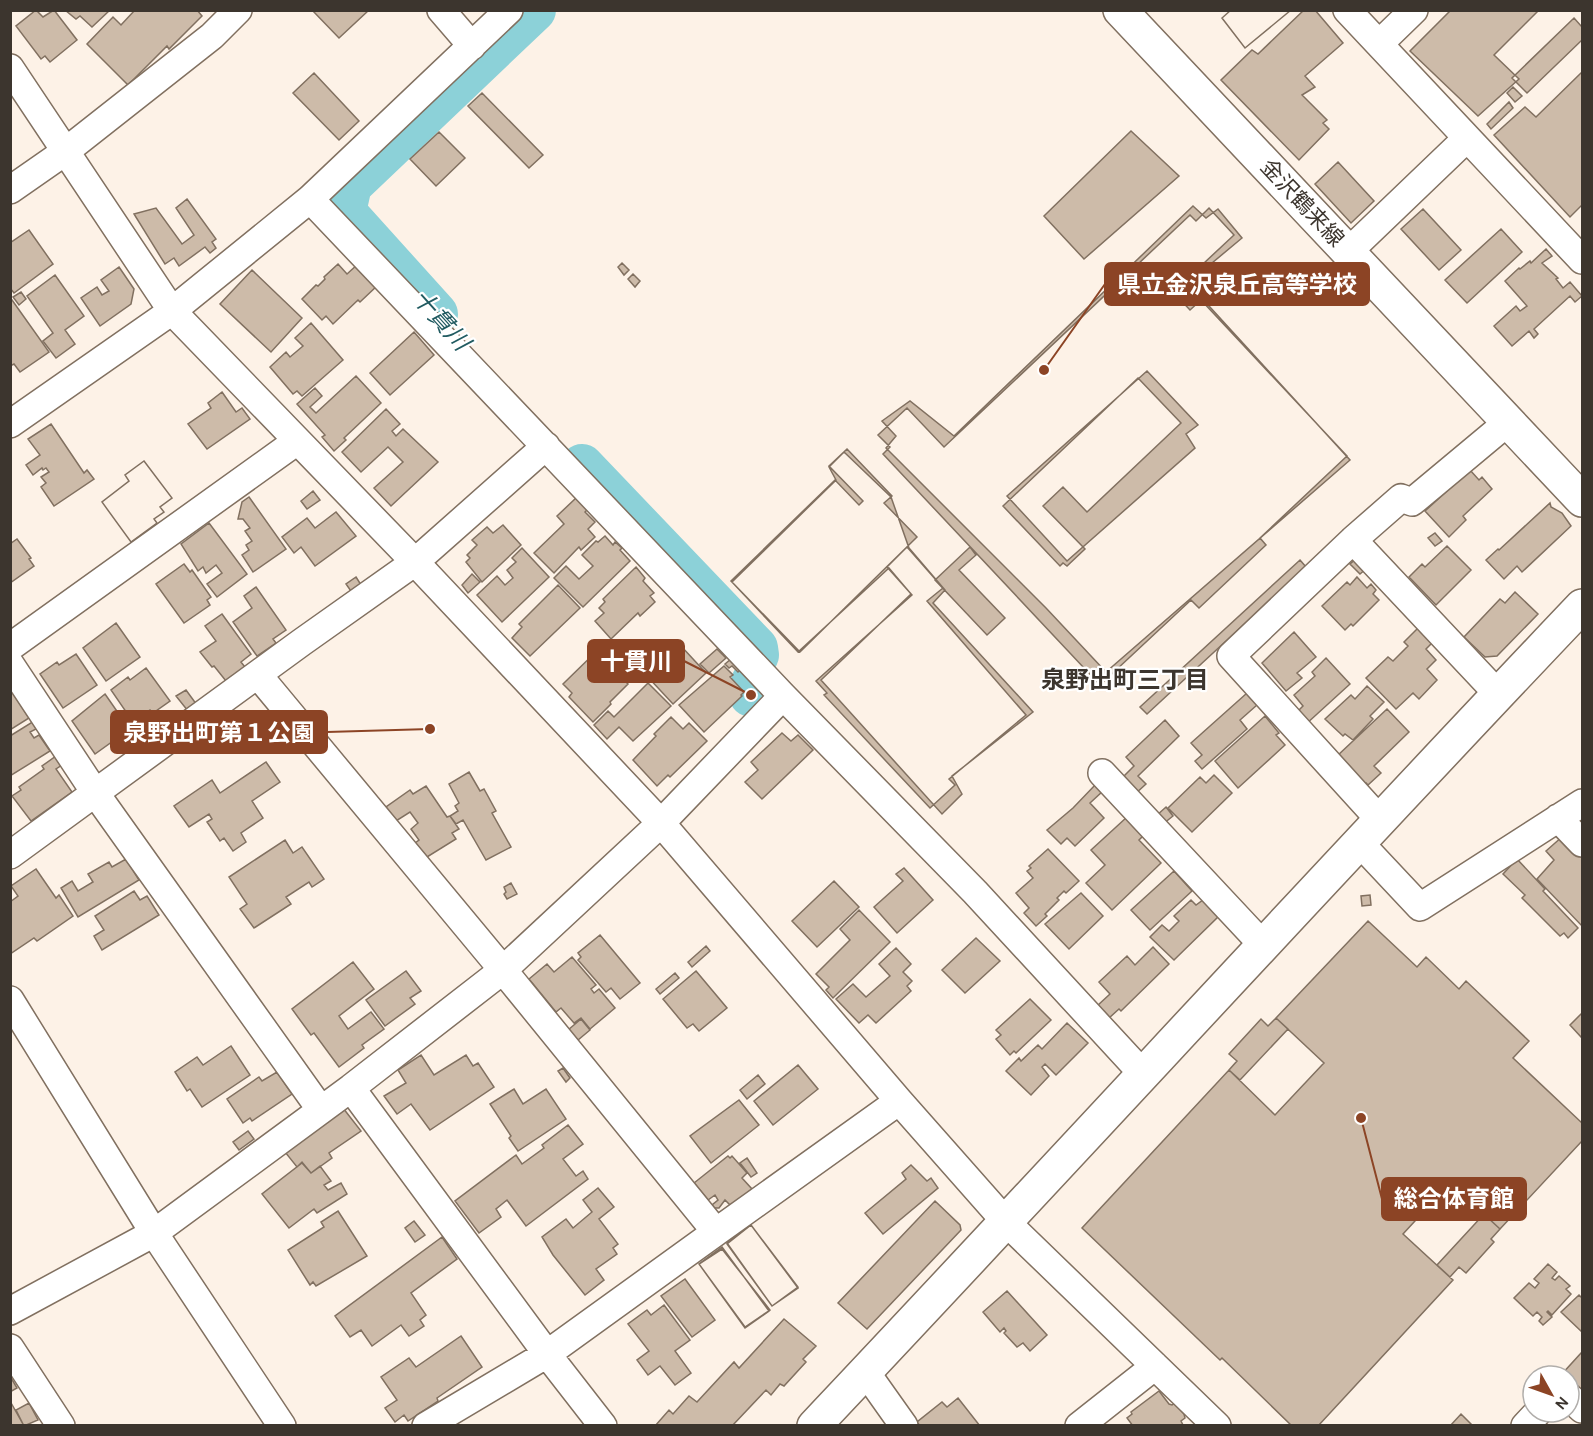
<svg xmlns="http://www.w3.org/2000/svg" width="1593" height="1436" font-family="Karla,'Noto Sans JP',sans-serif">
<rect width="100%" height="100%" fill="#fdf2e7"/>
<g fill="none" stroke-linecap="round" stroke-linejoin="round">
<path stroke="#8cd1d8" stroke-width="44" d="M436,314L344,212L350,185L534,10
M582,466L756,648L757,655
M751,695L753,682"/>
</g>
<path fill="#cdbba9" stroke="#817060" stroke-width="1.5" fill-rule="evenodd" d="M36,10L43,17L54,10L77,40L50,62L45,56L41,59L16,26Z
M65,10H110L92,27L80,16L76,19Z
M135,10H197L202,16L169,49L167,46L128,85L87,44L113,17L121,25Z
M312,10H369L339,38Z
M1231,10H1291L1245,48L1222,18Z
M1231,10H1291L1245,48L1222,18Z
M1304,10H1315L1343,43L1305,76L1315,87L1302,95L1327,120L1323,123L1329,129L1299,160L1221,80L1252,50L1258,54Z
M1451,10H1539L1494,55L1519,79L1478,116L1410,51Z
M1574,18L1582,27V40L1527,93L1512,78Z
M1582,72V205L1570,217L1494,135L1525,107L1536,117Z
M314,73L359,121L339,140L293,93Z
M1513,87L1522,96L1515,102L1507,93Z
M482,93L543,155L529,168L468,106Z
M1509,102L1513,108L1491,129L1487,124Z
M1131,131L1179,176L1084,259L1044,216Z
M439,132L465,158L436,186L410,159Z
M1338,162L1374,201L1351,223L1315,184Z
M187,199L216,239L212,242L216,248L210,253L205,247L179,266L174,258L165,264L134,214L156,208L182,244L194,235L176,208Z
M1193,206L1206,218L1218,209L1242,238L1188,283L1350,460L1106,672L1046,608L886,448L896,436L882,421L910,401L954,436ZM1147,371L1198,425L1186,434L1195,448L1067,561L1007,496Z
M1209,208L1234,235L1173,292L1190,310L1201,300L1347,456L1260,538L1266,545L1199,608L1191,600L1100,685L883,454L890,447L878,435L907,408L944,447L1190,215L1196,221Z
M1423,209L1461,250L1439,270L1401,229Z
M1501,229L1522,252L1467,303L1445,280Z
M29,230L53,264L14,293L10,288V243Z
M1546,249L1552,256L1542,263L1558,278L1556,279L1563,288L1570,282L1582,296L1575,302L1570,296L1534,329L1538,334L1534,338L1529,331L1512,346L1494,326L1516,306L1520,311L1527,306L1505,281L1519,268L1520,269L1530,261L1531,263Z
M622,263L629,270L624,275L618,267Z
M338,264L347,274L358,264L378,285L360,302L358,300L333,324L326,316L322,320L302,299L316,285L318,286L325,279L324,277Z
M119,267L134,289L131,304L100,326L81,298L97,287L102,295L109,291L101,280Z
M252,270L302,318L271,352L220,304Z
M633,274L640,281L635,287L628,279Z
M55,275L84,316L65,330L75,344L56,358L43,341L53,333L27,296Z
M21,292L26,299L19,305L13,297Z
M12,300L49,352L20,372L14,364L10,366V301Z
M311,323L343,360L302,396L297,391L293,394L270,367L286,352L290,357L303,346L295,338Z
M414,332L434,355L390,395L370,373Z
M356,376L381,403L344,438L346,440L334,451L322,437L325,435L297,404L315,388L322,396L310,407L316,413Z
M1138,378L1181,423L1087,512L1063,487L1043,506L1085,549L1067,566L1063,563L1060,566L1003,506Z
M222,392L236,412L242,408L250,419L207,449L188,424L211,408L208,403Z
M386,409L400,424L392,431L396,436L403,429L438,462L391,506L374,488L403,462L388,447L361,472L342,452Z
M51,424L84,473L87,470L94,479L54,506L41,487L46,483L41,477L49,472L46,468L43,470L42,468L33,475L26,465L40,455L28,439Z
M847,449L892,496L884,503L917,537L800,652L731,581L835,480L859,505L863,501L829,466Z
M844,452L891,497L909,548L945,590L933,603L1033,712L952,776L962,794L942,814L821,680L911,594L889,568L798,652L732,582L836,480L829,467Z
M144,461L172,498L160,507L164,512L154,519L157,523L131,542L102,502L129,481L125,475Z
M144,461L172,498L160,507L164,512L154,519L157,523L131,542L102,502L129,481L125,475Z
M1470,470L1479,480L1482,477L1492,489L1463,516L1466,520L1449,537L1425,511Z
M313,491L320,500L307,509L301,501Z
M249,497L286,549L253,572L242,555L249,550L246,545L252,541L245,531L250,528L243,519H238L242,502Z
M576,498L588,509L585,512L595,522L588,529L595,537L581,550L579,547L554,573L534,553L564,524L557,516Z
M1550,503L1551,507L1562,513L1571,526L1522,572L1517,566L1504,579L1486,560L1498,549L1499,550Z
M336,512L356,536L315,566L301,547L294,553L282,537L307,518L315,528Z
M209,523L247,574L217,597L207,584L222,573L216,565L206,573L203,567L198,571L181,544Z
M503,525L521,545L482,582L466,562L470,558L467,555L477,545L472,540L487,527L493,533Z
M1435,533L1442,541L1435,546L1428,538Z
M605,536L613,545L615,542L622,548L620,550L630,561L583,607L554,578L566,566L579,579L593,566L582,555L596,541L598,542Z
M17,539L31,558L29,559L34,566L10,583V544Z
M1447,546L1471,570L1436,605L1409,577L1422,564L1425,567Z
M907,547L943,588L927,601L1026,715L949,779L955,785L930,808L824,695L827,693L816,681L912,595L887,567Z
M970,547L976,555L959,570L1005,618L987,635L935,580Z
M522,548L549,577L502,622L477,595L497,576L505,585L513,578L507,570L516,562L512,558Z
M1357,558L1367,568L1360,574L1350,564Z
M1300,560L1306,567L1147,714L1140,707Z
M184,564L190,572L192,570L211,597L207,600L210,605L184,623L156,584Z
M636,567L645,578L643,581L654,593L650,596L655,602L640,616L638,613L611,639L595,621L604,613L599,608L605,602L603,599Z
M472,574L480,582L468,593L462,585Z
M356,577L363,588L353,594L346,584Z
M1357,577L1367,588L1371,584L1376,590L1373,594L1379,600L1353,626L1351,624L1345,630L1322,606L1347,582L1350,585Z
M558,585L580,608L530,656L512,638L522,627L519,624Z
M256,587L286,630L273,639L276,643L257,656L233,622L252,608L244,596Z
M1515,592L1538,614L1497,656L1485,657L1464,637L1500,599L1505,603Z
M222,614L251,654L241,662L245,667L226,681L214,666L212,667L200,652L216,641L205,626Z
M116,623L140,657L106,681L83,648Z
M1420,626L1434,641L1426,649L1436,660L1427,669L1437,680L1419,699L1413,693L1396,709L1366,678L1388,657L1393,661L1408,646L1404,642Z
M1294,632L1316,657L1297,673L1302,678L1286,691L1262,663Z
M607,641L637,671L626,682L628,684L610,702L611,704L593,722L569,697L572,693L563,684Z
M681,646L706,673L673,704L646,675L657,665L659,667Z
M717,649L726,658L709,673L700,664Z
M76,654L97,685L63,708L40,674L57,662L59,665Z
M1326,658L1350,684L1305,725L1295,714L1303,706L1294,695L1315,676L1312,672Z
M731,659L741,669L738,672L732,666L729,668L725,664Z
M724,666L733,675L730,677L744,692L741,695L742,696L704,732L679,705Z
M146,668L170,701L153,713L150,710L133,722L111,690L128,677L130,680Z
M648,683L671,706L633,741L619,727L607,739L594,725L608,711L614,717Z
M1367,686L1384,702L1370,716L1373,719L1353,740L1345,734L1343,736L1325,719L1351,695L1355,699Z
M10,688L29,718L10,730Z
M186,690L197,705L188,711L176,696Z
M1247,693L1257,705L1240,720L1247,729L1202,769L1195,761L1202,755L1191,743Z
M105,694L128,727L111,738L113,741L95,754L72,721Z
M1387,709L1409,732L1374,766L1381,773L1368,785L1366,783L1363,785L1336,757Z
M1265,716L1279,733L1276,735L1285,745L1238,788L1215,761Z
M671,717L683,729L689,723L707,741L670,777L668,775L657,786L633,760L656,736L654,734Z
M1165,720L1179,736L1138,776L1146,784L1134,795L1120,780L1134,766L1126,757Z
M34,721L38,728L30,732L34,738L39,735L50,751L10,776V736Z
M782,733L791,741L798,735L813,750L762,799L745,782L758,770L751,762Z
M56,756L62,765L56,769L72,792L31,821L12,796L21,790L19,787L44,769L42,766Z
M266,762L280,782L252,801L263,818L241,833L246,842L233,851L224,838L220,841L207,822L212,819L209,814L189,827L174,806L212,780L220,793Z
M469,772L480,791L484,789L496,811L492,813L511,847L486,860L463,820L456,824L450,816L458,811L455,806L459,803L449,784Z
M1214,775L1232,793L1192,832L1168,808L1200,777L1206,783Z
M1096,784L1103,791L1090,803L1104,818L1075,846L1067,838L1061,844L1047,830L1073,808Z
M426,786L447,817L450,816L459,829L452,833L456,839L427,857L415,843L419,840L411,829L418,823L410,812L396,821L386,807L410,790L413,794Z
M1166,807L1173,816L1163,824L1156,816Z
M1127,817L1144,835L1139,840L1161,863L1112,910L1086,883L1105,865L1091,850Z
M1563,836L1582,856V926L1537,879L1554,860L1546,851Z
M285,840L293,853L302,847L324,879L312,887L309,882L286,897L291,904L254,928L240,909L247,904L229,877Z
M1048,849L1079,881L1066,893L1064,891L1057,898L1059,900L1045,914L1047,916L1036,926L1024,913L1029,908L1016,893L1033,878L1027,871L1031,868L1029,866Z
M126,859L139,880L78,917L61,888L72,881L78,891L93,882L88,874L109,862L112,867Z
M1517,859L1545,889L1543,891L1578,928L1568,938L1564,933L1560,936L1522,898L1525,895L1503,874Z
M904,868L933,900L897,933L874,907L903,881L896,874Z
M36,869L56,898L59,895L73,916L37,941L34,938L10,954V902L18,896L11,886Z
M1174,871L1192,891L1150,930L1131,910Z
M834,881L859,907L817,947L792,921Z
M511,883L517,894L507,899L504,894L506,892L504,887Z
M134,891L140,900L147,896L159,915L102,950L94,936L104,930L95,916Z
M1081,893L1103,916L1069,949L1045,924Z
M1370,895L1371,905L1362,906L1361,896Z
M1191,900L1196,905L1203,900L1221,914L1174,960L1150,937L1162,925L1169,931L1179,921L1174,916Z
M859,910L890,942L833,998L826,990L829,987L816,974L850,940L840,929Z
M1368,921L1417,967L1426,957L1459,989L1466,981L1529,1041L1513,1058L1582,1123V1141L1500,1229L1450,1183L1403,1234L1453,1280L1318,1426H1292L1222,1358L1220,1360L1082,1228L1229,1070L1275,1115L1322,1065L1324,1063L1276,1018Z
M600,935L640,983L620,999L611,988L606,992L578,960L581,957L578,953Z
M976,938L1000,961L965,993L942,970Z
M706,946L710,951L692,967L688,962Z
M1153,947L1169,964L1121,1011L1119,1009L1109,1018L1097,1006L1110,994L1099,982L1127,956L1135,965Z
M896,948L911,964L903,972L912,981L907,986L911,991L876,1023L868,1015L859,1023L836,999L853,984L866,997L890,976L879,964Z
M572,957L596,985L591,989L594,993L599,989L615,1008L590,1029L581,1018L574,1023L561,1008L556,1012L529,979L547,964L554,972Z
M353,962L374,989L339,1016L348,1029L371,1012L384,1029L362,1045L364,1048L339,1067L314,1033L311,1035L292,1009Z
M406,971L421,991L410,998L415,1004L385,1026L366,1000Z
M696,971L727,1008L699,1031L693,1024L687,1028L663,999Z
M675,973L679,978L660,994L656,989Z
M1030,999L1051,1020L1016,1053L1014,1051L1010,1055L996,1039L1001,1035L996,1030Z
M1582,1013V1038L1570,1025Z
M1276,1018L1288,1029L1240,1080L1229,1070L1237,1061L1229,1054L1261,1019L1268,1026Z
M581,1019L590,1030L578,1040L568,1030Z
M1067,1023L1088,1043L1056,1075L1045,1064L1042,1067L1049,1076L1031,1095L1006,1071L1019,1058L1021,1061L1038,1045L1042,1049Z
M231,1046L250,1075L202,1107L190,1089L187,1091L175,1072L197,1057L203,1065Z
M421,1055L434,1075L466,1055L473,1066L478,1063L494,1087L430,1130L411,1104L397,1114L384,1096L406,1083L398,1070Z
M798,1065L818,1089L773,1125L754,1101Z
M563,1068L570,1078L566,1082L558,1071Z
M277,1072L292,1094L252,1121L250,1118L243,1123L227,1099L259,1077L262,1081Z
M758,1075L765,1084L747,1099L740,1090Z
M514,1089L523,1104L546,1089L566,1119L518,1151L509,1138L511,1136L490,1104Z
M739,1100L759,1125L711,1163L690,1136Z
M343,1108L361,1131L329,1153L332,1158L311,1173L302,1162L297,1167L285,1152Z
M568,1125L583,1144L563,1159L576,1176L583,1171L588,1179L526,1226L507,1200L496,1209L501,1217L479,1233L455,1201L516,1155L522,1164L544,1148L542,1145Z
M248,1131L254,1139L239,1150L233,1142Z
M728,1156L730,1158L732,1156L747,1173L742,1178L752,1189L731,1206L725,1200L719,1208H714L712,1205L718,1200L715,1195L708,1200L694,1183Z
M747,1158L757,1173L751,1177L740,1163Z
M302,1163L311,1173L320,1166L331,1181L324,1185L328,1190L341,1183L347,1194L317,1213L314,1209L289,1228L262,1194Z
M911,1165L927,1181L931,1178L938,1188L883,1234L865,1213L906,1179L902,1173Z
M598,1188L614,1207L599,1219L618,1244L613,1248L617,1254L596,1269L604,1280L585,1295L553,1255L542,1237L566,1219L573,1228L592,1212L583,1200Z
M935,1201L960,1225L961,1230L867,1329L838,1303Z
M338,1211L367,1256L316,1286L313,1282L310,1285L288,1250L324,1227L321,1222Z
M1484,1214L1500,1229L1491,1239L1494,1242L1466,1273L1459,1267L1450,1277L1437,1265Z
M414,1221L425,1235L415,1242L405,1228Z
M751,1225L798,1287L772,1306L727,1243Z
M751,1225L798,1288L772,1306L727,1244Z
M442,1237L457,1259L411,1293L426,1315L420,1320L424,1326L409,1336L401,1325L372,1346L361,1330L350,1337L335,1316Z
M722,1247L769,1311L745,1328L699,1264Z
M722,1249L770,1310L745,1327L699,1264Z
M1548,1264L1557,1272L1552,1278L1555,1280L1559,1276L1570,1286L1566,1289L1571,1294L1552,1315L1548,1311L1547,1312L1552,1317L1543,1325L1539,1321L1542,1317L1537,1312L1533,1316L1514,1298L1529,1283L1535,1288L1539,1283L1534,1279Z
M685,1279L715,1320L692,1337L661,1296Z
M1007,1291L1047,1335L1030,1351L1023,1343L1017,1347L1004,1333L1006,1331L1004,1328L1000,1332L983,1312Z
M1579,1295L1582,1298V1332L1561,1312Z
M664,1305L690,1340L675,1351L691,1373L675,1385L660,1366L648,1375L637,1360L649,1351L628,1324L647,1310L651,1315Z
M784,1319L816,1346L803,1359L806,1362L784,1386L780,1384L771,1395L766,1390L732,1426H655L669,1410L673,1414L689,1396L697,1402L734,1362L739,1368Z
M461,1336L482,1367L437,1398L438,1401L408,1421L404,1415L395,1422L385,1408L397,1400L381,1377L409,1358L416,1367Z
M1582,1352V1393L1569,1380V1376L1561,1375Z
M10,1376L17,1388L10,1392Z
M1159,1391L1169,1404L1172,1405L1175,1403L1184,1414L1185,1418L1181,1421L1183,1425L1133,1426L1127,1418L1132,1414L1131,1412Z
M958,1398L980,1426H920L917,1422L942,1402L947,1407Z
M10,1401L24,1426H10Z
M29,1403L38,1420L24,1426L16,1410Z
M1461,1414L1473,1426H1450Z"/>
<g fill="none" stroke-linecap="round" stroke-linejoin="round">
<defs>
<path id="street" d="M441,10L472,46
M1347,10L1582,260
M1379,44L1414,10
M10,68L172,311L415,562L661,823L899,1101L1005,1221L1217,1426
M10,190L66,151L212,36L238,10
M310,199L783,696L975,892L1143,1074
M1348,252L1467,138
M10,424L172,311L310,199L509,10
M1353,540L1231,656L1379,819
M10,647L297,441
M10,664L96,794L321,1110
M258,675L503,970L716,1232L547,1354L426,1426
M1498,694L1353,540L1401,498L1412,502L1508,422
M1102,773L1263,945
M1558,818L1582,843
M1358,841L1420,907L1582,803
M10,855L302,642L415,562L546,446
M10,1000L154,1233L282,1426
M351,1088L547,1354L603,1426
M716,1232L899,1101
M10,1311L154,1233L351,1088L503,970L661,823L783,696
M10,1348L61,1426
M865,1371L904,1426
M1569,1397L1582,1409
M1079,1426L1155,1366
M1525,1426L1538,1412"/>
<path id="secondary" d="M814,1426C1071,1154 1324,877 1582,606"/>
<path id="primary" d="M1120,10L1582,500"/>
</defs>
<use href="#street" stroke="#817060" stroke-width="30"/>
<use href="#secondary" stroke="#817060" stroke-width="36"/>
<use href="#primary" stroke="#817060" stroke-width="36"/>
<use href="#street" stroke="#fff" stroke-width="27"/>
<use href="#secondary" stroke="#fff" stroke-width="33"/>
<use href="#primary" stroke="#fff" stroke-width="33"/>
</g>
<g text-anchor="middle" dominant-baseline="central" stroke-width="4.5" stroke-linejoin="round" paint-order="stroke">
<g font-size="22" fill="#3c352e" stroke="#fff">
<text transform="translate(1302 203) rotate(47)">金沢鶴来線</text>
</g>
<g font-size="24" font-style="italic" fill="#215b61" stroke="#fff">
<text transform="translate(441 320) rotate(48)">十貫川</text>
</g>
<g font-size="24" font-weight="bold" fill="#3c352e" stroke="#fff">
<text x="1125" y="680">泉野出町三丁目</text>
</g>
</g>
<path fill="none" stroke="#8c4425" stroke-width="2" d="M1044 370L1105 284M751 695L684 661M430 729L327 732M1361 1118L1382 1199"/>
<g fill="#8c4425" stroke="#fff" stroke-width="2">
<circle cx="1044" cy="370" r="6"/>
<circle cx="751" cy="695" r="6"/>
<circle cx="430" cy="729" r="6"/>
<circle cx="1361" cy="1118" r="6"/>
</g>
<g fill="#8c4425" stroke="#8c4425" stroke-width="2">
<rect x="1105" y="263" width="264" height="42" rx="6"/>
<rect x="588" y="640" width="96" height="42" rx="6"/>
<rect x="111" y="711" width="216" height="42" rx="6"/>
<rect x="1382" y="1178" width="144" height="42" rx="6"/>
</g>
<g font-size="24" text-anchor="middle" font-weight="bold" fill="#fff">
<text x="1237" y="293">県立金沢泉丘高等学校</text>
<text x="636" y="670">十貫川</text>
<text x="219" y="741">泉野出町第１公園</text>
<text x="1454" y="1207">総合体育館</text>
</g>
<rect width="1593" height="1436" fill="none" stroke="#3c352e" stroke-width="24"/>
<g transform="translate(1551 1394) rotate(130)"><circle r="28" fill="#ffffff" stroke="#b1aeab" stroke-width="1.5"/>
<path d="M0-4.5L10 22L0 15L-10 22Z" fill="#8c4425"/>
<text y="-9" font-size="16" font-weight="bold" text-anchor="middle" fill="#3c352e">N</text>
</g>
</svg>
